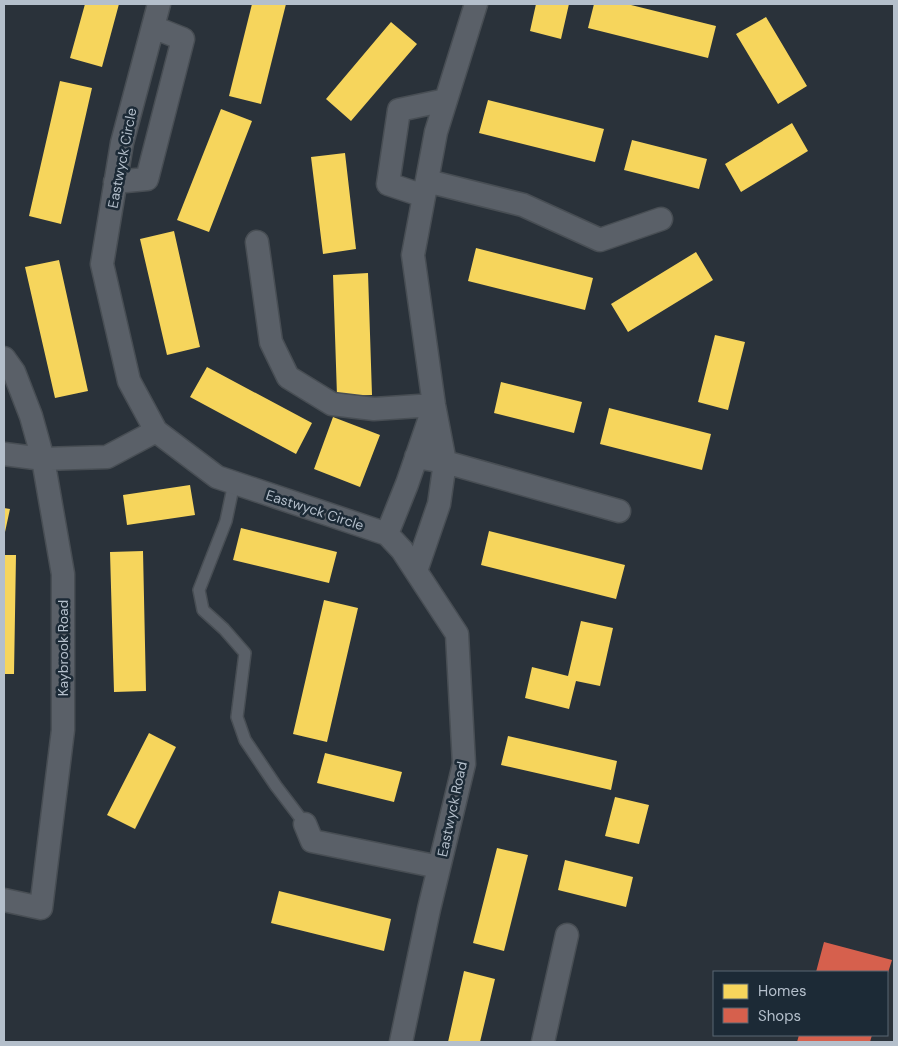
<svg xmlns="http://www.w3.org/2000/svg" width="898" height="1046" font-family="'DM Sans',sans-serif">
<rect width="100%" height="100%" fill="#2a323a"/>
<path fill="#f6d55c" d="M85,4H119L102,67L70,58Z
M252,4H286L261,104L229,96Z
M536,4H569L561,39L530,31Z
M594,4H627L716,26L708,58L588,28Z
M766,17L807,86L778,104L736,34Z
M391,22L417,44L351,121L326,99Z
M60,81L92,88L61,224L29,216Z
M488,100L604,129L595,162L479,133Z
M221,109L252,121L209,232L177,220Z
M792,123L808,151L741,192L725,164Z
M632,140L707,159L699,189L624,170Z
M345,153L356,249L323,254L311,157Z
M174,231L200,347L167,355L140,239Z
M476,248L593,278L585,310L468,281Z
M696,252L713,280L628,332L611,304Z
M59,260L88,391L55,398L25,267Z
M368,273L372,395L337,396L333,275Z
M715,335L745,342L728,410L698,402Z
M207,367L312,423L296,454L190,397Z
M501,382L582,402L574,433L494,413Z
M609,408L711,434L702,470L600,444Z
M333,417L380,435L360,487L314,469Z
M190,485L195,515L127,525L123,495Z
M4,508L10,509L5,532H4Z
M241,528L337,552L329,583L233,560Z
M489,531L625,565L616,599L481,565Z
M143,551L146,691L114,692L110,552Z
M4,555H16L14,674H4Z
M324,600L358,608L327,742L293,734Z
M581,621L613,628L600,686L576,681L569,709L525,698L532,667L568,676Z
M149,733L176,747L135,829L107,815Z
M508,736L617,761L611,790L501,765Z
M325,753L402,772L394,802L317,783Z
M615,797L649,805L639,844L605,836Z
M497,848L528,855L504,951L473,943Z
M565,860L633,877L626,907L558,890Z
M279,891L391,919L384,951L271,923Z
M464,971L495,979L480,1042H448Z"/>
<path fill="#d6604d" d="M824,942L892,960L887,976V972H816Z
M799,1035H872L870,1042H797Z"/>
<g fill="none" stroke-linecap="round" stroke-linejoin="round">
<defs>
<path id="service" d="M234,483L226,521L199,590L203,610L224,629L245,653L237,717L245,740L276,786L305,824"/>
<path id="minor" d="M159,4L122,143L102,264L129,381L156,431L217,477L387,534L402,550L457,634L464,764L429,909L401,1042
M427,181L523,205L600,240L661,219
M115,182L147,179L183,39L153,27
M424,196L388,184L399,110L446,100
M257,242L271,342L288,377L332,404L374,409L434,405
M4,358L14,372L31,416L43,459L63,574V730L41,908L4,900
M4,454L43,459L107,457L156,431
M416,457L445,462L619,511
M387,534L407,484L434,406
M416,571L439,504L445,462L434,405L413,255L436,132L476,4
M305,824L312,841L439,867
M543,1042L567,935"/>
</defs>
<use href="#service" stroke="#484e54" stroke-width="14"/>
<use href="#minor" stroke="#484e54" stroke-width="25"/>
<use href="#service" stroke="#5a6068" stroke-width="11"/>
<use href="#minor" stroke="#5a6068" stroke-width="22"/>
</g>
<g text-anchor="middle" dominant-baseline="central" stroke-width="5" stroke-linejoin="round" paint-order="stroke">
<g font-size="14" fill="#b4bfcb" stroke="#1c2a36">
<text transform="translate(122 158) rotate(-79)">Eastwyck Circle</text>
<text transform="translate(315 510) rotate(18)">Eastwyck Circle</text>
<text transform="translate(63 648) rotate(-90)">Kaybrook Road</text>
<text transform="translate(452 809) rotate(-78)">Eastwyck Road</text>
</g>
</g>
<rect width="898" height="1046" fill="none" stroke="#b4bfcb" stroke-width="10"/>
<rect x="713" y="971" width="175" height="65" fill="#1c2a36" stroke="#596672"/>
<rect x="723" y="984" width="25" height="15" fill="#f6d55c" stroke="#596672"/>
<text x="758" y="996" font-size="15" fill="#b4bfcb">Homes</text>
<rect x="723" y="1008" width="25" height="15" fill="#d6604d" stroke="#596672"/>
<text x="758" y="1021" font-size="15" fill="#b4bfcb">Shops</text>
</svg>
